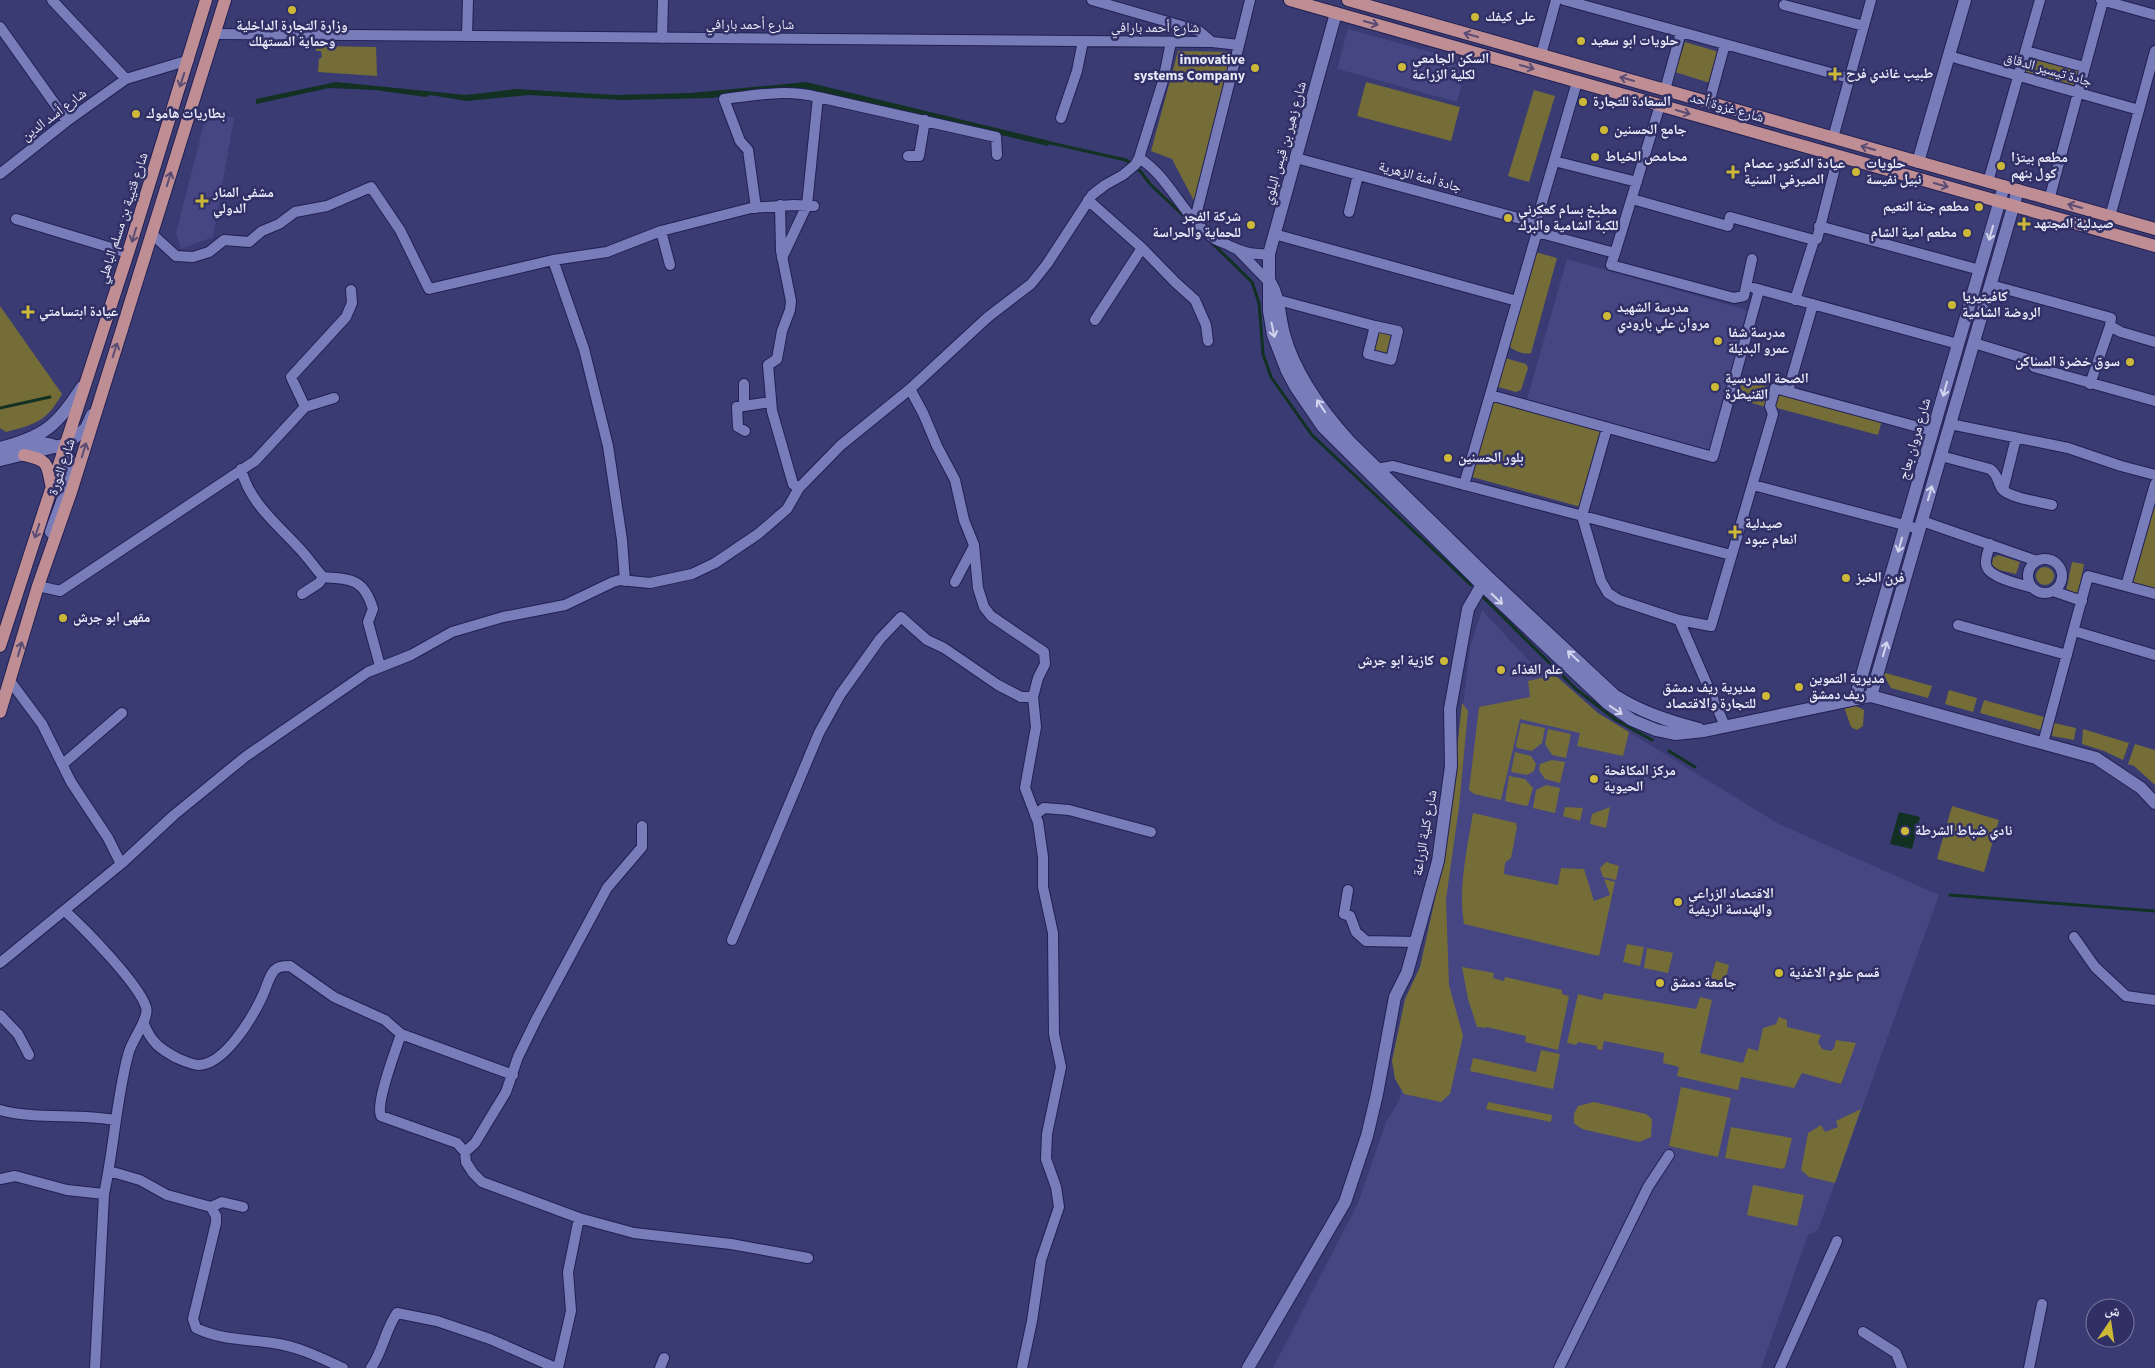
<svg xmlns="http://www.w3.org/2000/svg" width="2155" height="1368" font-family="'Source Sans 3','Noto Naskh Arabic',sans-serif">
<rect width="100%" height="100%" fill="#393b72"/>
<path fill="#454682" d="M1348,29L1468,62L1457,102L1337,69Z
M207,112L234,118L213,237L181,249L176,233Z
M1567,259L1750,311L1711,451L1527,399Z
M1482,610L1538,670L1555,675L1598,713L1779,824L1939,895L1818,1230L1808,1235L1761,1368H1273L1358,1203L1386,1122L1400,1099L1401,1089L1395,1079L1392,1061L1405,999L1420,967L1435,899L1451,806L1470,647Z"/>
<path fill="#756d38" d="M1685,42L1719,52L1710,83L1675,72Z
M316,46L376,47L377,76L318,72L319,59L322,57L321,51H316Z
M1178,51L1234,52L1194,201L1172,159L1151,151Z
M2026,51L2084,67L2077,92L2019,76Z
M1366,82L1460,107L1451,141L1357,116Z
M1534,90L1555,96L1529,182L1508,176Z
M1535,252L1557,258L1531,353C1525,355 1514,351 1509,346Z
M0,306L62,394C46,422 36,424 6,432L0,428Z
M1377,331L1388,333L1393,341L1390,352L1386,355L1376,352L1374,347Z
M1505,358L1526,364L1528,368L1521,390L1516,392L1498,387L1496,381Z
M1742,380L1772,388L1766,407L1737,399Z
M1777,391L1882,420L1878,435L1773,407Z
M1493,402L1602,432L1581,507L1472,477Z
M2155,501V590L2131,583Z
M1998,555L2020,562L2016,574L1999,570L1992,565L1993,558Z
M2072,562L2084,564L2078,595L2066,592Z
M2036 576a9 9 0 1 1 18 0a9 9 0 1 1-18 0Z
M1882,672L1932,686L1928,698L1891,688Z
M1555,675L1598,713L1629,732L1623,756L1577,746L1580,733L1520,719L1501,800L1474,794L1469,790L1479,707L1530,697L1528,681Z
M1949,690L1977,698L1973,712L1945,704Z
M1984,700L2044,717L2041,730L1980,713Z
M1462,703L1468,711L1459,807L1446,899L1449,985L1463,1036L1450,1094L1441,1102L1404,1094L1395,1079L1392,1061L1405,999L1420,967L1435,899L1451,806Z
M1854,705L1864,710L1863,726L1857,730L1851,727L1844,707Z
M1521,723L1545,728L1542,743L1532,751L1517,748L1516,745Z
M2054,723L2076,728L2074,740L2052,736Z
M1548,729L1571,734L1566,758L1552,755L1545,744Z
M2083,729L2129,743L2123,760L2104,751L2082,744Z
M2135,744L2155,750V785L2134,766L2128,764Z
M1515,752L1531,756L1536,764L1534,771L1527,775L1511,772Z
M1552,760L1565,762L1560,783L1545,779L1539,770L1540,764Z
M1509,776L1525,779L1533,788L1528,805L1526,806L1505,801Z
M1546,785L1560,788L1555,813L1533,808L1536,790Z
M1952,806L1999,820L1984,872L1937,859Z
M1565,807L1583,808L1580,821L1563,816Z
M1610,807L1606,828L1590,824L1592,814Z
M1473,813L1516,823L1517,827L1511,858L1505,863L1504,874L1558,885L1561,868L1584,869L1594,901L1610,895L1604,879L1615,882L1599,956L1464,924C1458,888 1467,849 1473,813Z
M1606,862L1619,866L1616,880L1603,877L1600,868Z
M1627,944L1644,947L1640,966L1623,962Z
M1647,948L1673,953L1668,973L1644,968Z
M1716,961L1729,965L1725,982L1711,978Z
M1462,967L1494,973L1493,978L1504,981L1505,977L1562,990V994L1569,996L1558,1050L1525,1042L1526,1036L1486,1027L1485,1028L1477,1027L1468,999Z
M1604,993L1696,1009L1700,997L1712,1000L1700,1053L1743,1063L1748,1048L1758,1051L1763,1028L1776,1024L1779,1017L1787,1020V1027L1821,1035L1818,1042L1822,1049L1831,1051L1834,1048L1836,1040L1856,1043L1841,1084L1802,1073L1794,1088L1741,1077L1738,1090L1677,1076L1679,1067L1663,1063L1664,1053L1604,1041L1602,1050L1597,1049V1046L1578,1042L1576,1045L1567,1043L1578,994L1602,1000Z
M1541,1050L1560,1054L1553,1089L1470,1071L1473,1058L1536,1072Z
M1681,1087L1731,1098L1718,1157L1669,1146Z
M1488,1102L1552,1115L1551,1122L1486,1109Z
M1594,1102L1646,1114L1652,1119L1651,1137L1639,1142L1582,1129L1574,1123V1114L1578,1106Z
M1861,1109L1835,1183L1809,1177L1801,1170L1808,1133L1821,1125L1825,1132L1838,1127L1836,1121Z
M1731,1127L1792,1138L1785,1167L1782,1169L1725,1158Z
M1753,1185L1804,1195L1797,1226L1747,1215Z"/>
<path fill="#123122" d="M336,82L466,95L516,89L616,95L691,93L806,82L1050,141L1048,146L804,89L775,90L710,98L622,100L529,95L467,101L430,95L426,97L375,90L329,88L256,104V99Z
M1899,812L1920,817L1912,849L1890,844Z"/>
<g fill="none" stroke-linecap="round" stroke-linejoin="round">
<path stroke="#123122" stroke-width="3" d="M1046,142L1126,160L1141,172L1150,184L1188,220
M1209,240L1252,282L1259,303L1263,354L1271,377L1312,435L1471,585
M0,408L50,397
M1484,598L1576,689L1616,720L1652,740
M1669,751L1695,767
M1950,895L2155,911"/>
<defs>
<path id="street" d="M52,0L126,79L189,60
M1092,0L1199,31L1212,42
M1564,0L1849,78
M2101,0L2155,15
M1784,5L1864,26
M0,27L67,121
M214,34L1212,42L1239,45L1250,0
M467,36L468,0
M662,38L663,0
M2026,51L2084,67
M1541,55L1556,0
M1949,56L2139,110
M1665,90L1681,32
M818,97L996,137L997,155
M1709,103L1725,44
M1061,118L1077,71L1083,41
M1833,138L1871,0
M908,156H919L925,120
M1139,158C1171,178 1183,218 1215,239C1220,242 1227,244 1232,247C1244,253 1256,255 1269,254
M1296,158L1536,223
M1554,161L1637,182
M0,174L67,121L126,79
M1988,182L2040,0
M1632,199L1728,226L1730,217L1814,240
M1088,200L1142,248L1175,282L1195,300L1206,325L1208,341
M2049,200L2103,1
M780,205L781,251L791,301L790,310L782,331L777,359L768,365L772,411L793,484L799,488
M756,208L748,150L740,141L724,99C756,95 786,89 818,97L807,205L782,258
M1349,212L1358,175
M2110,217L2155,51
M16,219L128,253
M1195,219L1239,45
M1819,226L1980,270
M661,231L670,265
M1537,232L1615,253L1611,265L1734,298L1744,296L1752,259
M152,234L176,256L193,257L209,252L224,240L249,242L262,231L279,224L295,212L327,206L371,187L400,230L429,289L553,260L607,252L661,231L751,208L794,205L814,206
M1274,234L1517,301
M1238,250L1269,282
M1615,253L1660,105
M553,260L584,349L608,446L622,540L625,581
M1991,285L2111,318L2110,326L2090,384
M1754,288L1958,344
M1278,300L1375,326
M1795,300L1814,240L1817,239L1838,156
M1095,320L1142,248
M1375,326L1398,331L1391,360L1368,354Z
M2110,326L2121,332L2155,342
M1974,343L2033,361L2034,367L2155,401
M744,384V406L770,402
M910,389L923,413L937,446L955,480L964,520L974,545L978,588L984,607L991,616L1044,652L1045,664L1038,678L1033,697L1036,727L1025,788L1038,822L1043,857V887L1053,933L1054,1034L1061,1067L1047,1134L1046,1159L1056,1187L1059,1207L1041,1260L1032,1321L1022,1368
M1788,391L1813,304
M1490,395L1713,457L1759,290
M744,406L737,407L738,427L745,431
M305,407L291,377L346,317L352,303L351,290
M1950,424L2068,448L2121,466L2155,475
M1607,428L1582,516L1601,581L1608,593L1619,600L1679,620
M1941,456L1990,469C1998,474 1997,482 2002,489C2009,498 2041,502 2052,505
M241,469C250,503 275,522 298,547C307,556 314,567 323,577C352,579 364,579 373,609L368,622L380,666
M1377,469L1393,466L1731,555
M1464,485L1537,232L1536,223L1577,82
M1753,485L1919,529
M2003,490L2016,438
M1922,521L2037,561
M1990,544C1989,550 1985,558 1986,564C1987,578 2021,584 2033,588
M2028 576a17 17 0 1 1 34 0a17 17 0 1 1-34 0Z
M955,582L974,546
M38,586L60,591L255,461L305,407L334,398
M2126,586L2155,484
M2053,591L2082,601
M302,594L319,583L323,577
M1958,625L2067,655
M2074,631L2155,655
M10,681L42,724L71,782L108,838L121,864
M1725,726L1679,620L1711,626L1773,414L1770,406L1775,388L1933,431
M2043,743L2088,576L2155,594
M63,764L122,713
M1035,815L1044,808L1069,810L1151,832
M1348,890L1344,914L1350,916L1356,932L1366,941L1416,942
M65,911C85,929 138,983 146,1007C150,1019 131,1040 128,1055C116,1101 114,1148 104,1194L95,1368
M2074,937L2095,967L2126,996L2155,1000
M732,940L819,733L840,695L880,639L901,617L927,640L944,648L998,685L1021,697H1033
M0,963L121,864L174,815L245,757L368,672L411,655L452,632L503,617L565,605L613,582L620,580L650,583L692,574L715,563L758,534L787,509L799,488L841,445L910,389L988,317L1031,284L1047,264L1092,195L1105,185L1123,175L1135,165L1139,158L1163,81L1171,42
M0,1015L18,1034L29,1055
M144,1024C151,1042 160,1049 177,1058C184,1061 192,1065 199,1065C225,1064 252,1018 262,997C266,989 268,979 273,972C277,966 284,966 290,966L334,997L385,1020L401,1034L513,1075
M401,1034C396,1050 375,1103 381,1116L457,1143L465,1152L466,1162L473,1173L482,1182L579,1218L634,1233L731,1244L808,1258
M0,1110C37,1120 77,1113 114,1120
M465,1152L475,1143L506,1092L518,1057L537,1018L607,888L642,847V826
M109,1171L140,1180L167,1195L211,1207L216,1216V1223L193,1319L196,1328C220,1340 247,1339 273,1343C297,1346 321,1358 343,1368
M0,1179L15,1176L67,1190L104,1194
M211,1207L222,1202L243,1207
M1863,1332L1896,1353L1902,1368
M371,1368C383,1351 385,1330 397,1313L437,1321L490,1339L556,1368
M558,1368L571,1311L568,1272L579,1218
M660,1368L664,1358
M1559,1368L1648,1187L1669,1155
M1780,1368L1837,1241
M2029,1368L2042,1304"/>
<path id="secondary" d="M1336,13L1269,254V311L1273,335L1287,371L1295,386L1323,427L1482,585L1607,703L1632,720L1656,730L1675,734L1704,731L1871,696L2096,758L2141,788L2155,803
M1918,162L1965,0
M1270,282C1280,298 1279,316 1284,334C1295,375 1322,411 1350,442L1487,576L1614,695C1641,712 1668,721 1699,729
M18,444C34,441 69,441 70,465C71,484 57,513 51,532
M0,448C44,437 58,425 82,387
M0,460L67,444L86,428L92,415
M1871,696L2018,190
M1855,699L2004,186
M1248,1368L1345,1202L1367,1136L1377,1094L1395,997L1407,973L1438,861L1451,766L1450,709L1468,609L1487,576"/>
<path id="primary" d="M1290,0L2155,246
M1348,0L2155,229
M24,455C46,460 47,461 51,484
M0,646L128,253L206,0
M0,712L38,586L71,492L225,0"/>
</defs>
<use href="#street" stroke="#222054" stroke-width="12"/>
<use href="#secondary" stroke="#222054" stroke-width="14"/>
<use href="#primary" stroke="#222054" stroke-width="14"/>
<use href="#street" stroke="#787cb9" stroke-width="10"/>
<use href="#secondary" stroke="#787cb9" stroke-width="12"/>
<use href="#primary" stroke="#bf8e94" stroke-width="12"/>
</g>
<defs><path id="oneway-shaft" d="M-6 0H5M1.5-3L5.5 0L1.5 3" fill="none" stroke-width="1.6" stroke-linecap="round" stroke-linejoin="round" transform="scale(1.25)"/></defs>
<g stroke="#5b4c74">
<use href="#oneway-shaft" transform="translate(1371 23) rotate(16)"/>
<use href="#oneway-shaft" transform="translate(1471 35) rotate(-164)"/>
<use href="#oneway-shaft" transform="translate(1527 67) rotate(16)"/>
<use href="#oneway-shaft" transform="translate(1627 79) rotate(-164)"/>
<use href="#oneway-shaft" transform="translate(182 80) rotate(108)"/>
<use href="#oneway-shaft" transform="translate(1683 112) rotate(16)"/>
<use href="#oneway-shaft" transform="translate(1868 148) rotate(-164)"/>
<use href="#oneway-shaft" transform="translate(169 179) rotate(-73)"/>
<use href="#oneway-shaft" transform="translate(1941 185) rotate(16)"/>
<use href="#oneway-shaft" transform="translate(2075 206) rotate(-164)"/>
<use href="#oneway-shaft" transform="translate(134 235) rotate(107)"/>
<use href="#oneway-shaft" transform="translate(115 350) rotate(-72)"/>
<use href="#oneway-shaft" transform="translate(84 450) rotate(-73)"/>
<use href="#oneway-shaft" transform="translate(37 531) rotate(108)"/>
<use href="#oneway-shaft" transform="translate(20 649) rotate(-74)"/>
</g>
<g stroke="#d3d5ec">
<use href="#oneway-shaft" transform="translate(1991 233) rotate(106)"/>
<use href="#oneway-shaft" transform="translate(1273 330) rotate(78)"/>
<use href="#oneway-shaft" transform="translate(1945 389) rotate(106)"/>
<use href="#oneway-shaft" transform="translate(1321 406) rotate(-124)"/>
<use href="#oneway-shaft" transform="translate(1930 493) rotate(-74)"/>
<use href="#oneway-shaft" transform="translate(1900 545) rotate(106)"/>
<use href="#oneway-shaft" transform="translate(1497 599) rotate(44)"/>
<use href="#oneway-shaft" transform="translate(1885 649) rotate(-74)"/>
<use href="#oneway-shaft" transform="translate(1573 656) rotate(-137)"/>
<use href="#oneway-shaft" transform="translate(1616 710) rotate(34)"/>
</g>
<g fill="#cdb938" stroke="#303066" stroke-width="2">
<circle cx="292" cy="10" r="5"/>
<circle cx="1475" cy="17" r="5"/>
<circle cx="1581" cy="41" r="5"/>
<circle cx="1402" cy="67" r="5"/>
<circle cx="1255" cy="68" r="5"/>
<path d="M1832.5 66.5h5v5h5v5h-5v5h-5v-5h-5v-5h5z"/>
<circle cx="1583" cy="102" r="5"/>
<circle cx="136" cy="114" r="5"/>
<circle cx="1604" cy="130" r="5"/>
<circle cx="1595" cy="157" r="5"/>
<circle cx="2001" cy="166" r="5"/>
<path d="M1730.5 164.5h5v5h5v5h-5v5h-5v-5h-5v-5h5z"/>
<circle cx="1856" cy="172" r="5"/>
<path d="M199.5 193.5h5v5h5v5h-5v5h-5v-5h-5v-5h5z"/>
<circle cx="1979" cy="207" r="5"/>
<circle cx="1508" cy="218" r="5"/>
<path d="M2021.5 216.5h5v5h5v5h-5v5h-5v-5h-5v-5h5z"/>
<circle cx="1251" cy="225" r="5"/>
<circle cx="1967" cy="233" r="5"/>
<circle cx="1952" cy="305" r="5"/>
<path d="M25.5 304.5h5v5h5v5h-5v5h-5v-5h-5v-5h5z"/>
<circle cx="1607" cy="316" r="5"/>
<circle cx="1718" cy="341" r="5"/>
<circle cx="2130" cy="362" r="5"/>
<circle cx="1715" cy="387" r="5"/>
<circle cx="1448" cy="458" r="5"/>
<path d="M1732.5 524.5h5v5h5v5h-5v5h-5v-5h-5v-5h5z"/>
<circle cx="1846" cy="578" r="5"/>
<circle cx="63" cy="618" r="5"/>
<circle cx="1444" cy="661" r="5"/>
<circle cx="1501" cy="670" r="5"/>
<circle cx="1799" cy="687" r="5"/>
<circle cx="1766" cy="696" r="5"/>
<circle cx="1594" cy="779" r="5"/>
<circle cx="1905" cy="831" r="5"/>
<circle cx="1678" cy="902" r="5"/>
<circle cx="1779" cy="973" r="5"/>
<circle cx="1660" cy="983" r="5"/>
</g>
<g text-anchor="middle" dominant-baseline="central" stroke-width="5" stroke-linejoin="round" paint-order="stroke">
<g font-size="14" font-weight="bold" fill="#eaebf9" stroke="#303066" text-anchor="start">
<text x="1485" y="17">على كيفك</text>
<text x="292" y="26" text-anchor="middle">وزارة التجارة الداخلية<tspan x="292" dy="16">وحماية المستهلك</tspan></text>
<text x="1591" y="41">حلويات ابو سعيد</text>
<text x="1412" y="59">السكن الجامعي<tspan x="1412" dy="16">لكلية الزراعة</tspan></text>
<text x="1245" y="60" text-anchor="end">innovative<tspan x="1245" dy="16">systems Company</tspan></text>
<text x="1846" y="74">طبيب غاندي فرح</text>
<text x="1593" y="102">السعادة للتجارة</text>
<text x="146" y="114">بطاريات هاموك</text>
<text x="1614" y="130">جامع الحسنين</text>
<text x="1605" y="157">محامص الخياط</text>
<text x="2011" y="158">مطعم بيتزا<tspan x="2011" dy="16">كول بنهم</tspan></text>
<text x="1744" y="164">عيادة الدكتور عصام<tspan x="1744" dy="16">الصيرفي السنية</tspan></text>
<text x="1866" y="164">حلويات<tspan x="1866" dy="16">نبيل نفيسة</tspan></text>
<text x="213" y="193">مشفى المنار<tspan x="213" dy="16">الدولي</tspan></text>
<text x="1969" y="207" text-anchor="end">مطعم جنة النعيم</text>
<text x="1518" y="210">مطبخ بسام كعكرني<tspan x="1518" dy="16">للكبة الشامية والبرك</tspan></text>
<text x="1241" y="217" text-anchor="end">شركة الفجر<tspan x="1241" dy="16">للحماية والحراسة</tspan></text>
<text x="2034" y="224">صيدلية المجتهد</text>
<text x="1957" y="233" text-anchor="end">مطعم امية الشام</text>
<text x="1962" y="297">كافيتيريا<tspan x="1962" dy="16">الروضة الشامية</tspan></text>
<text x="1617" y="308">مدرسة الشهيد<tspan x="1617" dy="16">مروان علي بارودي</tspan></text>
<text x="39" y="312">عيادة ابتسامتي</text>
<text x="1728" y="333">مدرسة شفا<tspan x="1728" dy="16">عمرو البديلة</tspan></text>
<text x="2120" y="362" text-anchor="end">سوق خضرة المساكن</text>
<text x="1725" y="379">الصحة المدرسية<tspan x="1725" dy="16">القنيطرة</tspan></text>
<text x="1458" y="458">بلور الحسنين</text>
<text x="1745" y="524">صيدلية<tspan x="1745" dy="16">انعام عبود</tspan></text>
<text x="1856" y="578">فرن الخبز</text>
<text x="73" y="618">مقهى ابو جرش</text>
<text x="1434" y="661" text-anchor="end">كازية ابو جرش</text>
<text x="1511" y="670">علم الغذاء</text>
<text x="1809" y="679">مديرية التموين<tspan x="1809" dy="16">ريف دمشق</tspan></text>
<text x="1756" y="688" text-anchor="end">مديرية ريف دمشق<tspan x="1756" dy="16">للتجارة والاقتصاد</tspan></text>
<text x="1604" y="771">مركز المكافحة<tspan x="1604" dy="16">الحيوية</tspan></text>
<text x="1915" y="831">نادي ضباط الشرطة</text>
<text x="1688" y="894">الاقتصاد الزراعي<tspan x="1688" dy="16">والهندسة الريفية</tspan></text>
<text x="1789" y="973">قسم علوم الاغذية</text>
<text x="1670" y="983">جامعة دمشق</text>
</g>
<g font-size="14" fill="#eaebf9" stroke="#303066">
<text x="750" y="25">شارع أحمد بارافي</text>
<text x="1155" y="28">شارع أحمد بارافي</text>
<text transform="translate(2048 70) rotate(16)">جادة تيسير الدقاق</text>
<text transform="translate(1727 108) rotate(16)">شارع غزوة أحد</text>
<text transform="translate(54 115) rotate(-37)">شارع أسد الدين</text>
<text transform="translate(1285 143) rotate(-74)">شارع زهير بن قيس البلوي</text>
<text transform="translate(1420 177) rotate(15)">جادة أمنة الزهرية</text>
<text transform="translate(123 218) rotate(-72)">شارع قتيبة بن مسلم الباهلي</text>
<text transform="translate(1915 439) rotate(-74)">شارع مروان بعاج</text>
<text transform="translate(62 467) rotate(-72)">شارع الثورة</text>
<text transform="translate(1425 833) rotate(-80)">شارع كلية الزراعة</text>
</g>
</g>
<g transform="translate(2110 1323) rotate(13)"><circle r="24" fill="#303066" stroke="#7a7ba1"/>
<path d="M0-4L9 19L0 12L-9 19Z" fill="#cdb938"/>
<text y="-8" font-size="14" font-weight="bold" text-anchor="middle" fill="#eaebf9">ش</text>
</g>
</svg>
